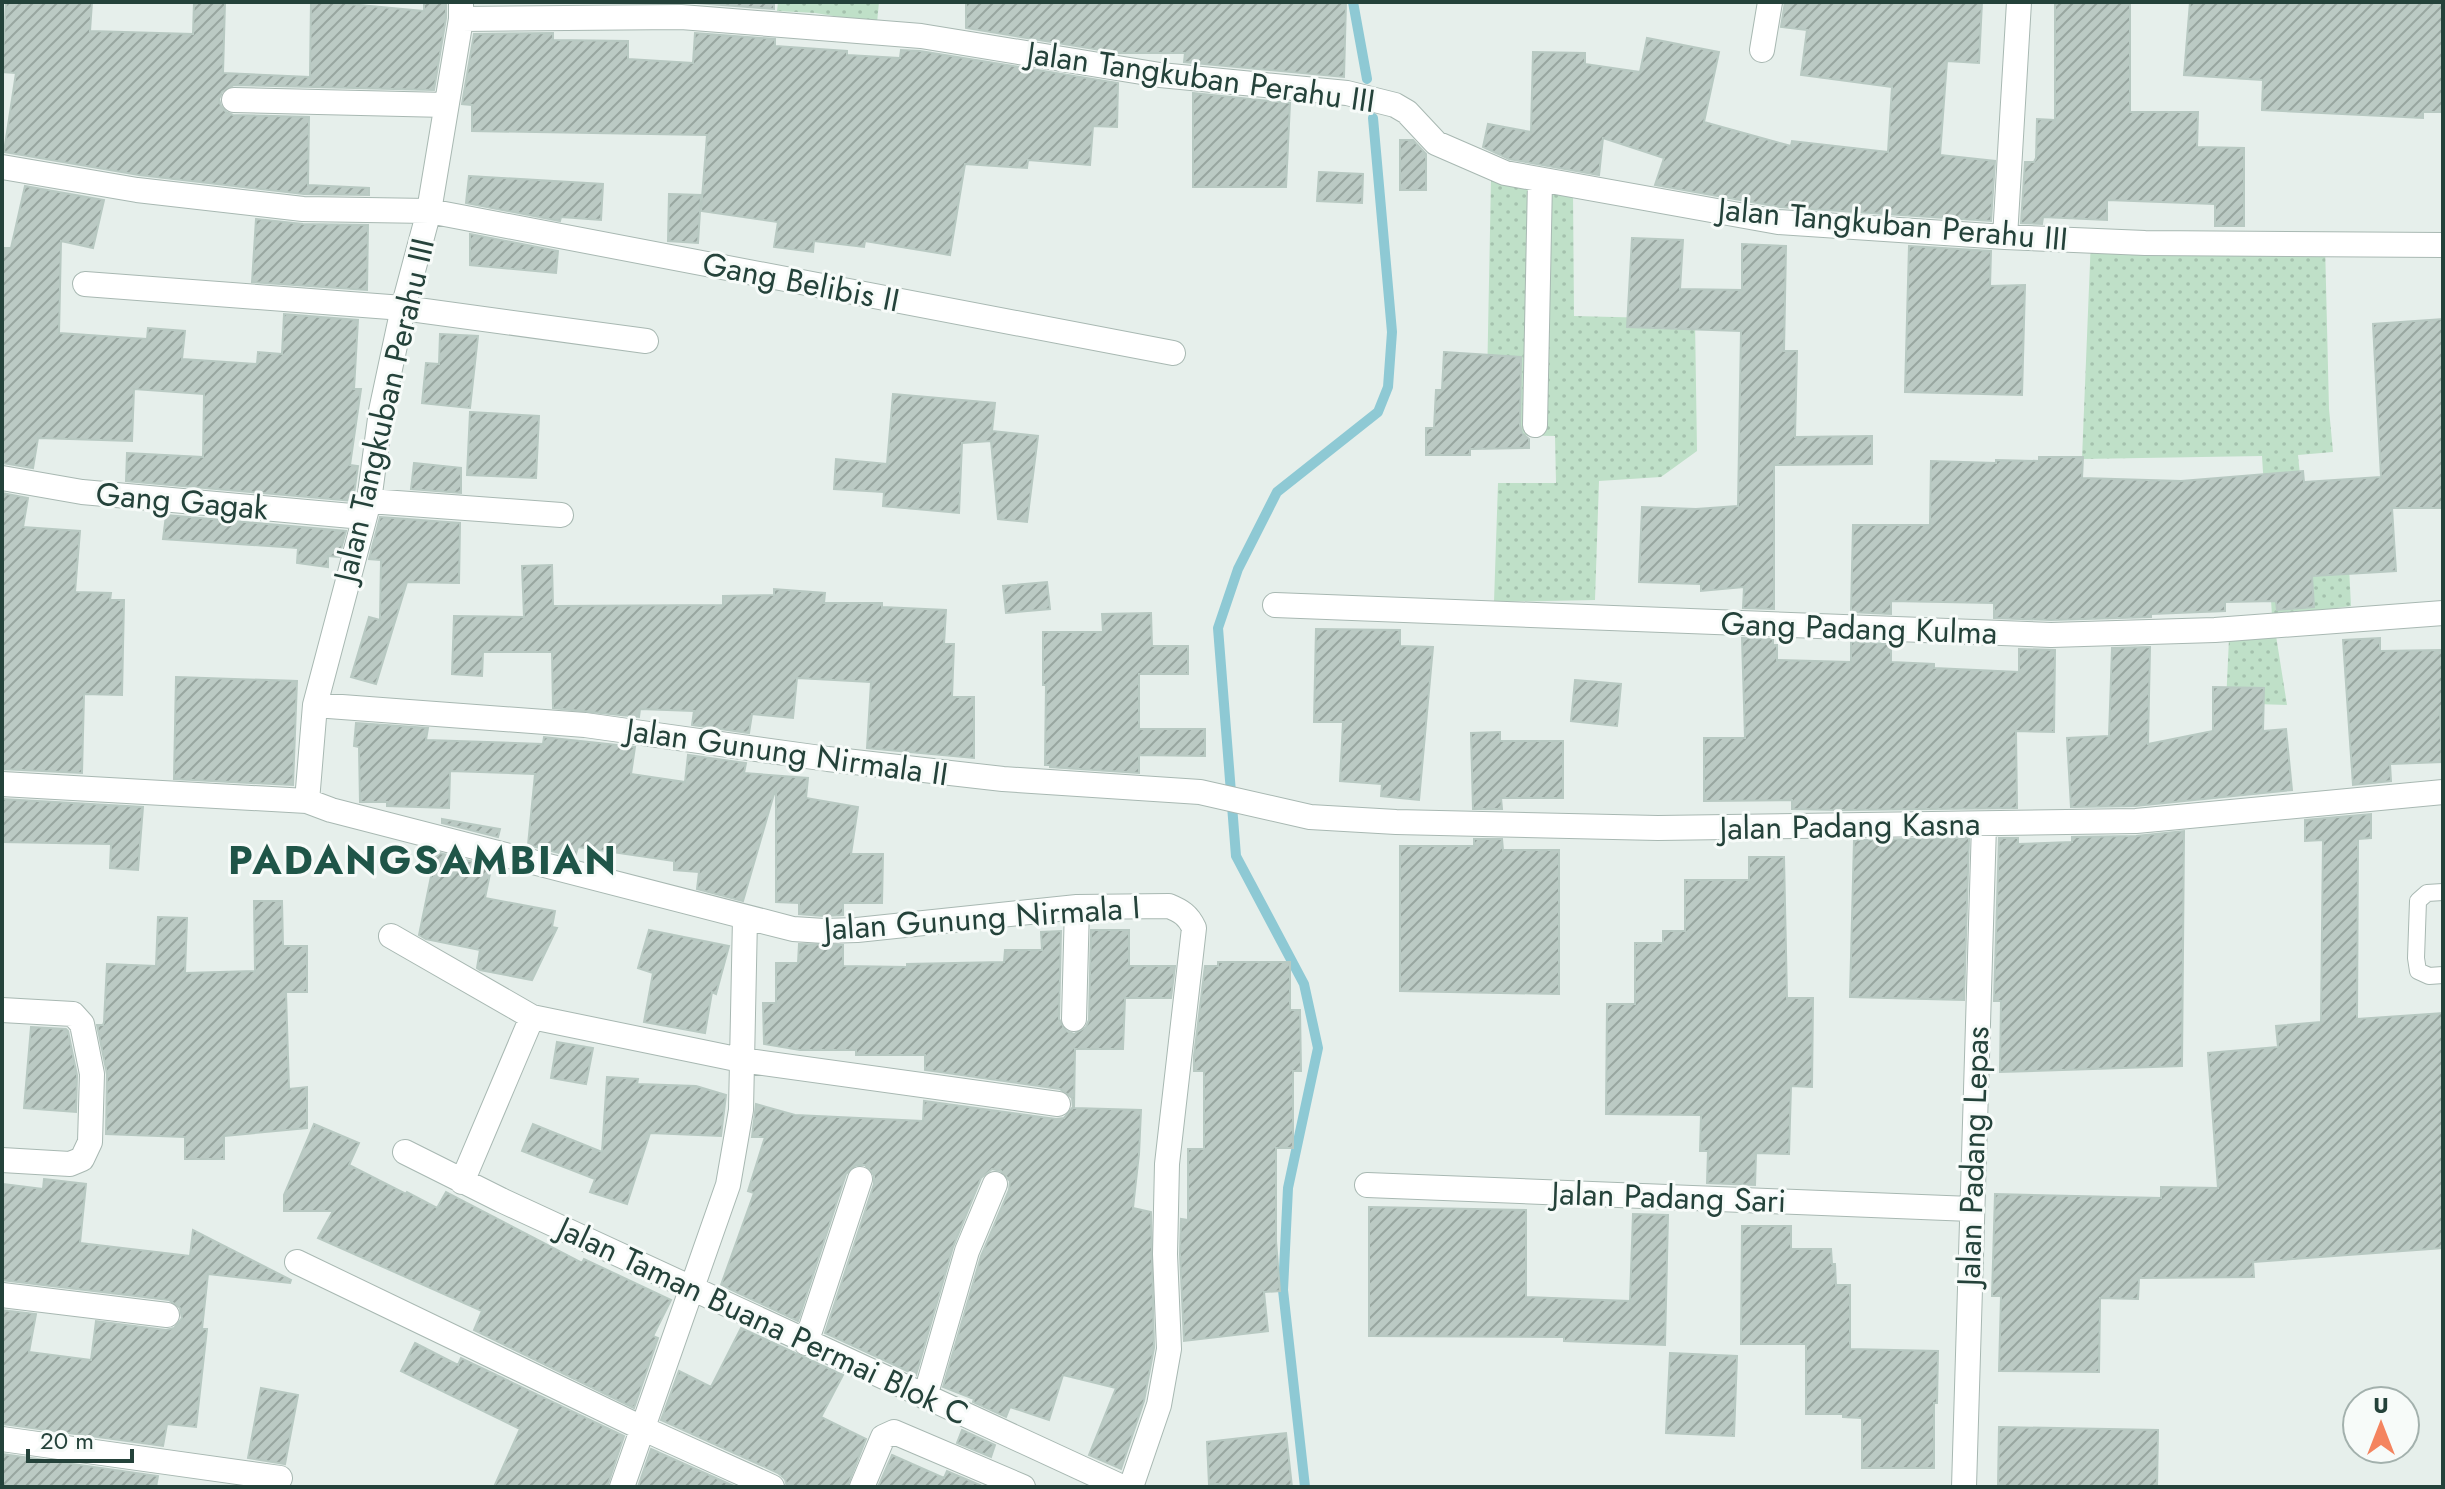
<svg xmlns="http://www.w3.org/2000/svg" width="2445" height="1489" font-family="Jost,sans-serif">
<defs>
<pattern id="grass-dots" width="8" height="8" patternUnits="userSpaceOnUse" patternTransform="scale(2)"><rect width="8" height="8" fill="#bfe0c8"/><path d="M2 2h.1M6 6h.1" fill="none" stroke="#a4c1ad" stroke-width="1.8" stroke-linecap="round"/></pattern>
<pattern id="building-hatch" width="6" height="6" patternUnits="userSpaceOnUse" patternTransform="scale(2)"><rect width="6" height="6" fill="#bbcac4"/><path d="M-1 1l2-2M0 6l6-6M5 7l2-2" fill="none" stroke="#98a6a0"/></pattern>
</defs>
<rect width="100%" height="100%" fill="#e6efeb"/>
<path fill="url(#grass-dots)" d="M778,2H879L877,23L815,13L777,11Z
M1491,179L1573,191L1574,316L1695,319L1697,451L1661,477L1599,481L1595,600L1494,602L1498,483H1556L1555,436L1486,435Z
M2091,238L2325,243L2329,409L2333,452L2298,455L2309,565L2349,567L2351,606L2273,617L2287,705L2226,703L2230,617L2272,616L2262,456L2082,459Z"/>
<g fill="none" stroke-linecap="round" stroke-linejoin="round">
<path stroke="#8ec9d4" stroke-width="10" d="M1353,2L1367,79
M1305,1487L1283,1290L1288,1188L1318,1048L1304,984L1236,856L1218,628L1238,569L1277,492L1378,412L1388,387L1392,332L1373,118"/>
</g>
<path fill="url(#building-hatch)" stroke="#b8c9c2" stroke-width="2" d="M6,2H92L90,31L193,34L194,2H225L223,73L310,77L311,2H349V4L424,11V2H446V18L434,90L234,85L222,92L219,99L221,106L226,112L233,115L309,117L308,185L369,188V195L304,194L139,175L4,152L16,73L2,72Z
M697,2H774V9L697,3Z
M966,2H1346L1344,77L1184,62L1185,53H1119L966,28Z
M1785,2H1982L1979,63L1947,61L1940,155L1995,161L1991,221L1780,207L1655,185L1664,158L1603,138L1599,175L1509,159L1483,147L1488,124L1531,132L1533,52L1585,53V64L1640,72L1647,38L1719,52L1704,122L1791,146L1792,141L1888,152L1892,87L1801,75L1807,30L1781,27Z
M2055,2H2130V112H2198L2197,147L2244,148V226H2215V204L2107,200V220L2043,217L2042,224L2021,223L2025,162H2034L2036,158L2037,119L2055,120Z
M2190,2H2443V112H2423V118L2262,110L2263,80L2184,75Z
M553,33V40L628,41V59L693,63L695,33L775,39V46L847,51V55L900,58L901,50L920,51L1118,83L1117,127L1093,126L1090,165L1028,160L1027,168L965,164L950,255L865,241L864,247L814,241L813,252L774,247L778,222L701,211L707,135L472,131V105L462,104L474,34Z
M1193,93L1290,103L1286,187H1193Z
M1400,140H1413L1426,154V190H1400Z
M1319,172L1363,174L1362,203L1317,201Z
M469,176L603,184L601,220L561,217L560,221L466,203Z
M25,186L104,200L93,248L61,241L59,333L147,339L148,328L185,331L182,359L257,364L258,352L282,354L284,314L358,320L354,389H361L350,465L358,466L353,501L126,481L127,453L203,457L204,394L134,389L132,441L38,438L33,468L2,463V248H11Z
M669,194L701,195L698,243L668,241Z
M256,219L303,224L368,225L367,290L252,282Z
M470,234L558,251L556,273L470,265Z
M1632,238L1683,240L1680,289L1742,290V244L1786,246L1784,351H1797L1795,437L1872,436V464L1774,465V609L1743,608L1744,587L1701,591V584L1639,582L1642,507L1696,509L1738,506L1741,331L1627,327Z
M1909,246L1991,251L1990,286L2025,285L2022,395L1905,392Z
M2443,319V508H2392L2396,571L2312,576L2314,607L2277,610L2276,601L2225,602V611L2151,614V617L2051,620L1994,618V603L1891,601V614L1851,612L1853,525H1930L1931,461L1996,463V460L2039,461V457H2083L2082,478L2181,481L2303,471L2304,482L2381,477L2373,324Z
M440,334L478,336L470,408L422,403L426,363L439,364Z
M1444,352L1521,357L1520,425L1522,433L1529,439V448L1470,449V455H1426V428H1434L1436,390H1442Z
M893,394L995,403L992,431L1038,436L1027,522L998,519L991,441L962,443L959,513L883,506L884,492L834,489L836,459L887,464Z
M470,412L539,416L536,478L467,475Z
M414,463L461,468V493L411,489Z
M2,493L28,498L23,527L80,531L75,592L111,593L110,600H124L122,695L84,694L82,773L2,769Z
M166,515L346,531L339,557L328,556V567L297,563L298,548L163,539Z
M380,517L460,523L459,583L407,582L376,684L351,677L369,617L380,620L381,560L369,559Z
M552,565L553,606L723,605V596L774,595V589L825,593L824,603H882V607L946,610L944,644H954L952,697H974V758L867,748L871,682L797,678L793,718L752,714L749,733L692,725L694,711L640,709L639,717L553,708L552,652H483L482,676L452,674L454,616L524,617L522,566Z
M1047,582L1050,609L1006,613L1003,586Z
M1151,613L1152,646H1188V674H1139V729H1205V756L1139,755V773L1050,767V765H1045L1046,685H1043V632H1103L1102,614Z
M1316,629L1400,630V646L1433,647L1419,800L1381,796L1382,784L1340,781L1343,722H1314Z
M1742,638L1773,639V645H1777V660L1851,662V642L1891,644V662L1934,664V668L2019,672V649L2055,650L2054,732L2016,731L2017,808L1841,810L1792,809V800L1704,801V738H1745Z
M2380,638V651L2443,650V710H2440L2442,762L2390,764L2391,781L2353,785L2343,640Z
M2150,647L2148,744L2213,731V687L2264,688L2263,731L2286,729L2292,790L2135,806L2071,807L2067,738L2109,736L2112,648Z
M176,677L297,681L293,785L174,779Z
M1575,680L1621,684L1617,726L1571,721Z
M356,723L428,728L426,740L543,744L544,737L635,747L631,774L685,782L688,755L746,763L744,773L808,778L806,798L858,807L851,854H883L882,903H843V915L824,916L799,914V903L776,902V787L743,901L697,889L699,872L674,870V861L578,847L575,857L528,845L535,774L450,771L449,808L387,806V802H360L359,747L354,746Z
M1500,732V741H1563V798H1501L1502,809H1473L1471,733Z
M2,799L143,807L138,870L110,868L111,844L2,842Z
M2371,814V838L2358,839L2357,1019L2443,1013V1248L2253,1262L2254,1277L2139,1278L2138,1299L2100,1298L2099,1372L1999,1371L2001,1296H1992L1995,1194L2161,1198V1187L2218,1188L2208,1053L2278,1047L2276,1026L2321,1022L2323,840L2305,841V820Z
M442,819L500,829L498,837L442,823Z
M2184,831L2182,1066L2000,1072L2001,1001H1994L1999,838H2018V844L2072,842V837L2136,836Z
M1969,838L1964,1000L1850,997L1854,840Z
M1474,839H1502L1503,850H1559V994L1400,991V846H1474Z
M436,852L489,866L491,869L485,898L555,911L552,927L557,928L532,980L480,970L477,968L480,950L426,939L419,935Z
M1749,857H1784L1787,998H1813L1812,1087L1791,1086L1789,1154L1756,1153L1755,1185L1707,1183L1708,1151H1700L1701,1115L1606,1114L1607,1004H1635V943H1663V931H1685V880H1749Z
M254,901H282L283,946H307V992H286L289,1089L307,1087V1128L224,1136V1159H185V1137L106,1134L107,1074L97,1025H103L104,1022L107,964L156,966L158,917L187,918L185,973L255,971Z
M649,930L729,946L716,994L712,992L705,1033L644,1022L653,973L638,968Z
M1091,930H1129V966H1175L1171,998H1125L1123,1049H1075L1074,1108L1141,1110L1139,1154L1133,1208L1151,1212L1154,1348L1144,1401L1121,1469L1089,1455L1116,1388L1063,1375L1049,1420L1010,1407L1006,1417L973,1402L974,1399L943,1387L981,1256L1009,1190L1010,1181L1001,1171L992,1169L981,1178L953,1247L916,1375L825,1333L874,1184V1175L865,1165H856L846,1174L798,1321L721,1285L754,1193L748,1191L765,1137H752L756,1104L795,1115L923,1121L924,1101L1056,1119L1064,1118L1073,1107L1072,1098L1060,1089L925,1070V1055H856V1050H800L764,1044L763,1003H776V963H798L799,944L843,945V966L907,967V964L1004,962L1005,950H1042L1041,932L1061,931L1059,1019L1066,1031L1074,1034L1086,1027L1089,1020Z
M1218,962H1290V1010H1300L1301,1071H1293V1148H1276V1241L1280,1291L1264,1292L1268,1331L1184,1341L1180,1254L1181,1219L1188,1220V1149H1204V1071H1194V1056L1205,966H1218Z
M31,1027L66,1029L68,1031L77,1075L76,1112L24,1108Z
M557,1042L593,1048L586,1084L551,1078Z
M607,1077L638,1079L637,1084L696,1086L726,1095L721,1136L650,1133L627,1204L590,1192L595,1179L522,1151L533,1124L602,1152Z
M314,1124L359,1143L349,1165L406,1194L407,1192L437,1208L446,1192L582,1263L584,1259L671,1300L653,1336L658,1338L634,1408L474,1330L482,1311L318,1238L333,1211H284V1195Z
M44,1179L86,1184L80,1243L190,1256L193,1230L291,1280L290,1283L208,1274L202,1329H207L196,1427L167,1424L163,1446L2,1424V1310L36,1314L29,1352L91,1360L96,1321L166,1330L174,1328L182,1318L180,1308L169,1300L2,1280V1184L43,1189Z
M1369,1207L1526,1210V1297L1630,1301L1633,1214L1668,1215L1665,1345L1564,1341V1337L1369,1336Z
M1742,1226H1791V1249H1831L1832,1264H1835L1836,1285H1850V1349L1938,1351L1937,1403H1934V1468H1862V1418L1843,1417V1414H1806V1344H1741Z
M741,1328L843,1375L821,1417L866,1439L847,1487H787L785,1479L778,1473L661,1420L679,1371L711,1387Z
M415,1343L458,1365L461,1358L624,1436L607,1487H494L520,1429L401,1371Z
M1670,1353L1737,1356L1734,1436L1666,1433Z
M261,1388L298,1395L285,1464L248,1458Z
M1999,1427L2158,1430L2157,1487H1998Z
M962,1430L995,1445L991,1457L957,1443Z
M1286,1433L1292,1487H1220L1221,1484H1209L1207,1442Z
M651,1449L736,1487H638Z
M2,1454L158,1476L156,1487H2Z
M892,1455L944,1478L947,1471L980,1485L979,1487H878Z"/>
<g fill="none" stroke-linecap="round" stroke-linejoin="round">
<defs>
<path id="lane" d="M2443,892L2427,893L2418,901L2416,958L2418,971L2429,976L2443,975"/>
<path id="street" d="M461,19L681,17L921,36L1160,75L1347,93L1395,105L1407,112L1436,143L1505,173L1778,222L2005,237L2145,243L2443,245
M1762,50L1770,2
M234,100L446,105
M2,167L137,190L303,209L429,211L1173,353
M2005,237L2019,2
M85,284L403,308L646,341
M1535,425L1540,181
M2,478L82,492L363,517
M369,501L561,515
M1275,605L2051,635L2215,630L2443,613
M315,705L585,725L828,759L1003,779L1200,792L1310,817L1396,822L1658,828L2136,821L2443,792
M2,784L307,801L331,810L793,929L824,931L857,930L1077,907L1169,906C1181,911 1188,915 1194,928L1167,1164L1165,1254L1169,1349L1159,1405L1131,1487
M307,801L315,705L369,501L381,411L403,308L429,211L461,19V2
M391,936L532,1017L741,1060L1058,1104
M2,1010L73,1014L82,1024L92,1074L90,1142L82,1159L70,1164L2,1160
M1074,1019L1077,907
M405,1152L501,1200L1122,1487
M462,1182L532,1017
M1367,1185L1971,1209
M297,1262L644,1429L772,1487
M2,1295L167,1315
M806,1343L860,1179
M925,1397L967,1251L995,1184
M2,1439L280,1478
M622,1487L728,1185L741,1110L745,918
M862,1487L883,1437L894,1432L1023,1487
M1964,1487L1984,825"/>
</defs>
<use href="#lane" stroke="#a8b8b2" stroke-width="18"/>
<use href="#street" stroke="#a8b8b2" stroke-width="26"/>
<use href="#lane" stroke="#fff" stroke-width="16"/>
<use href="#street" stroke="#fff" stroke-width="24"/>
</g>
<g text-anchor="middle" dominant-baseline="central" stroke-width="6" stroke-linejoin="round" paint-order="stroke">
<g font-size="32" fill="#24423a" stroke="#f7fbf9">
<text transform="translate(1201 77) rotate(8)">Jalan Tangkuban Perahu III</text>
<text transform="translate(1893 224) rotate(5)">Jalan Tangkuban Perahu III</text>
<text transform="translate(801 282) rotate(11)">Gang Belibis II</text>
<text transform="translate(384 410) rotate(-77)">Jalan Tangkuban Perahu III</text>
<text transform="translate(182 501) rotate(5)">Gang Gagak</text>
<text transform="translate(1859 628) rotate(2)">Gang Padang Kulma</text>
<text transform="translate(787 752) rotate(8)">Jalan Gunung Nirmala II</text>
<text transform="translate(1850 826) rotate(-1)">Jalan Padang Kasna</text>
<text transform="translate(982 918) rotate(-4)">Jalan Gunung Nirmala I</text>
<text transform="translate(1973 1156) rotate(-88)">Jalan Padang Lepas</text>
<text transform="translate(1669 1197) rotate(2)">Jalan Padang Sari</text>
<text transform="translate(763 1321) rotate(25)">Jalan Taman Buana Permai Blok C</text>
</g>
<g font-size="40" font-weight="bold" letter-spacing="2" fill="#1f5548" stroke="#f7fbf9">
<text x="423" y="860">PADANGSAMBIAN</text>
</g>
</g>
<rect width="2445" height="1489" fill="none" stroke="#24423a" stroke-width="8"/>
<g transform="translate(2381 1425)"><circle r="38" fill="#f7fbf9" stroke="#a3b1ad" stroke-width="2"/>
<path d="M0-6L14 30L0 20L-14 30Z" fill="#f4845f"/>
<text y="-12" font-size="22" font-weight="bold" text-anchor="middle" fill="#24423a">U</text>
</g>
<path d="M28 1449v12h104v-12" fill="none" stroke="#24423a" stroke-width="4"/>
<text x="40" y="1449" font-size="24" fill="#24423a" stroke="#f7fbf9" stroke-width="6" paint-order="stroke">20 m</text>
</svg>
